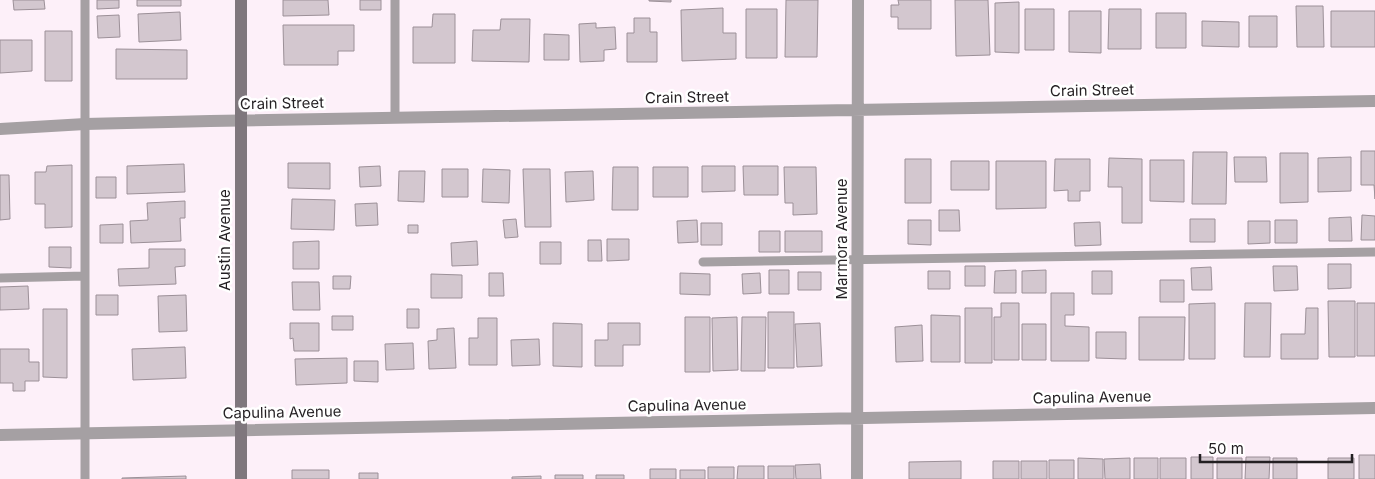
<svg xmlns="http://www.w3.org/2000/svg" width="1375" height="479" font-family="Inter,sans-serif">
<rect width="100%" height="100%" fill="#fdf0f9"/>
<path fill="#d3c7cf" stroke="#9c9098" d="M13,0H44L45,9L14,10Z
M97,0H119V8L97,9Z
M137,0H181V6H137Z
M283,0H328L329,15L283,16Z
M360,0H381V10H360Z
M649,0H671V2L649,1Z
M786,0H818L817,57H785Z
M898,0H931V29H898V17H891V5H899Z
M955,0H988L990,55L956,56Z
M1019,2V53L995,52V3Z
M1296,6H1323L1324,47H1297Z
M723,8V33H736V59L682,61L681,10Z
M746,9H777V58H746Z
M1025,9H1054V50H1025Z
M1109,9H1141V49H1108Z
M1069,11H1101V53L1069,52Z
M1331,11H1375V47H1331Z
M180,12L181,40L139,42L138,14Z
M1156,13H1186V48H1156Z
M433,14H455V63H413V27H432Z
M119,15L120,37L98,38L97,16Z
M1249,16H1277V47H1249Z
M634,18H650V32H657V62H627V33H634Z
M501,19H530L529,62L472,61L473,30H500Z
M1202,21L1239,22V47L1202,46Z
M596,23V28L615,27L616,49L604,50V61L580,62L579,24Z
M283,25H354V51H338V65H284Z
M45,31H72V81H45Z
M544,34L569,35V60H544Z
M0,40H32V71L0,73Z
M116,49L187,50V79H116Z
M1361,151H1375V199L1374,185H1361Z
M1193,152H1227L1226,204H1192Z
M1280,153H1308V202L1280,203Z
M1234,157H1266L1267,182H1235Z
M1351,157V191L1318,192V158Z
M1109,158L1142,159V223H1122V187H1108Z
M905,159H931V203H905Z
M1055,159H1090V191H1080V201H1068V190L1054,191Z
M1150,160H1184V202L1150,201Z
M951,161H989V190H951Z
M996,161H1046V208L996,209Z
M288,163H330V189L288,188Z
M184,164L185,192L127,194V166Z
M72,165V227L45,228V204H35V172H46L47,166Z
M380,166L381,186L360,187L359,167Z
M702,166H735V191L702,192Z
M743,166H778V195H744Z
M613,167H638V210H612Z
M653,167H688V197H653Z
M784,167H816L817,214L793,215V203H785Z
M442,169H468V197H442Z
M483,169L510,170L509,203L482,202Z
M523,169H550L551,227H525Z
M399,171H425L424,202L398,201Z
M593,171L594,200L566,202L565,172Z
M0,175H9L10,219L0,220Z
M96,177H116V198H96Z
M292,199L335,200L334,230L291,229Z
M185,201V218H180L181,241L131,243L130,221L148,220L147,203Z
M377,203L378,225L356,226L355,204Z
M939,210H959L960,231H939Z
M1362,215L1375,216V240H1361Z
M1351,217L1352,241H1329V218Z
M516,219L518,237L505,238L503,220Z
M1190,219H1215V242H1190Z
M697,220L698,242L678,243L677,221Z
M908,220H931V245L908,244Z
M1275,220H1297V243H1275Z
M1248,221H1270V243L1248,244Z
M1100,222L1101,245L1075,246L1074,223Z
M701,223H722V245H701Z
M123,224V243H100V225Z
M408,225H418V233H408Z
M759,231H780V252H759Z
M785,231H822V252H785Z
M607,239H629V260L607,261Z
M588,240H601L602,261H588Z
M319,241V269H293V242Z
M477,241L478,265L452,266L451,243Z
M540,242H561V264H540Z
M49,247H71V268L49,267Z
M149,249H185V266L175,267L176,284L119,286L118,269L149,268Z
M1328,264H1351V288L1328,289Z
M965,266H985V286H965Z
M1273,266H1297L1298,290L1274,291Z
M1211,267L1212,290H1192L1191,268Z
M769,270H789V294H769Z
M1016,270V293H994L995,271Z
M1046,270V293H1022V271Z
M928,271H950V289H928Z
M1092,271H1112V294H1092Z
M798,272H821V290H798Z
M489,273H503L504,296H489Z
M680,273L710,274V295L680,294Z
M760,273L761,293L743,294L742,274Z
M431,274L462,275V298H431Z
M333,276H351L350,289H333Z
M1160,280H1184V302H1160Z
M292,282H319L320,310H293Z
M28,286L29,309L0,310V287Z
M1051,293H1074V315H1065V326L1089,327V361H1051Z
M96,295H118V315H96Z
M186,295L187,331L159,332L158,296Z
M1328,301H1355V357H1329Z
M1001,303H1019V360H994V317H1001Z
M1215,303V359H1189V304Z
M1245,303H1271L1270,357H1244Z
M1357,303H1375V356H1357Z
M965,308H992V363H965Z
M1306,308H1318V359H1281V334H1305Z
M43,309H67V378L43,377Z
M407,309H419V328H407Z
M768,312H794V368H768Z
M931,315L960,316V362H931Z
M332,316H353V330H332Z
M685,317H710V372H685Z
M737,317L738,370L713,371L712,318Z
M742,317H766L765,371H741Z
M1139,317H1185L1184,360H1139Z
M478,318H497V365H469V338H478Z
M290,323H319V351H294L293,338L290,339Z
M553,323L582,324V367L553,366Z
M608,323H640V345H623V366H595V340H608Z
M820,323L822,366L797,367L795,324Z
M1022,324H1046V360H1022Z
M922,325L923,361L896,362L895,327Z
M454,328L456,368L429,369L428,341L437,340V329Z
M1096,332H1126V359L1096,358Z
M539,339L540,365L512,366L511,340Z
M413,343L414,369L386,370L385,344Z
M185,347L186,378L133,380L132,349Z
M0,349H29V362H39V381H25V391H13V383H0Z
M347,358V383L296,385L295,359Z
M354,361H378V382L354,381Z
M1359,455H1375V479H1359Z
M1191,457H1213V479H1191Z
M1246,457H1270L1269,479H1245Z
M1078,458L1103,459V479H1078Z
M1130,458V479H1105L1104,459Z
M1134,458H1158V479H1134Z
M1160,458H1186V479H1160Z
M1217,458H1242V479H1217Z
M1273,458H1297V479H1273Z
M1328,458H1354V479H1328Z
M1049,460H1074V479H1049Z
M961,461V479H909V462Z
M993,461H1019V479H993Z
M1021,461H1047V479H1021Z
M820,464L821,479H796L795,465Z
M738,466H764V479H737Z
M768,466H794V479H768Z
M708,467H734V479H708Z
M650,469H676V479H650Z
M292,470H329V479H292Z
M680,470H705V479H680Z
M359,473H378V479H359Z
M555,475H583V479H555Z
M596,475H624V479H596Z
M186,476V479H122V478Z
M541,476V479H512V477Z"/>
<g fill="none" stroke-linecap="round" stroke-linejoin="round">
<path stroke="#a5a0a3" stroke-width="9" d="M395,118V0
M703,262L1375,252
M0,278L85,276
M85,479V0"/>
<path stroke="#a5a0a3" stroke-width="12" d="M0,129L85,124L210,121L1375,101
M0,435L1375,408
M857,479L858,0"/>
<path stroke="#7f777d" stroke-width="12" d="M241,479V0"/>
</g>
<g text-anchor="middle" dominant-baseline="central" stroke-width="5" stroke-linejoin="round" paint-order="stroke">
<g font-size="15" fill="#231f22" stroke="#fff">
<text transform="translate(1092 90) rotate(-1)">Crain Street</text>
<text transform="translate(687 97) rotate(-1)">Crain Street</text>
<text transform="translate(282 103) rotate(-1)">Crain Street</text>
<text transform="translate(841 239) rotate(-90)">Marmora Avenue</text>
<text transform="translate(224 240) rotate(-90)">Austin Avenue</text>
<text transform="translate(1092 397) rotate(-1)">Capulina Avenue</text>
<text transform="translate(687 405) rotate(-1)">Capulina Avenue</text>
<text transform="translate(282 412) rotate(-1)">Capulina Avenue</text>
</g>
</g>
<path d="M1200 454v8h152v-8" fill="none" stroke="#231f22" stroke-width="2.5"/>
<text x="1208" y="454" font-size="15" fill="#231f22" stroke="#ffffff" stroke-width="4" paint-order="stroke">50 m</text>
</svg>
